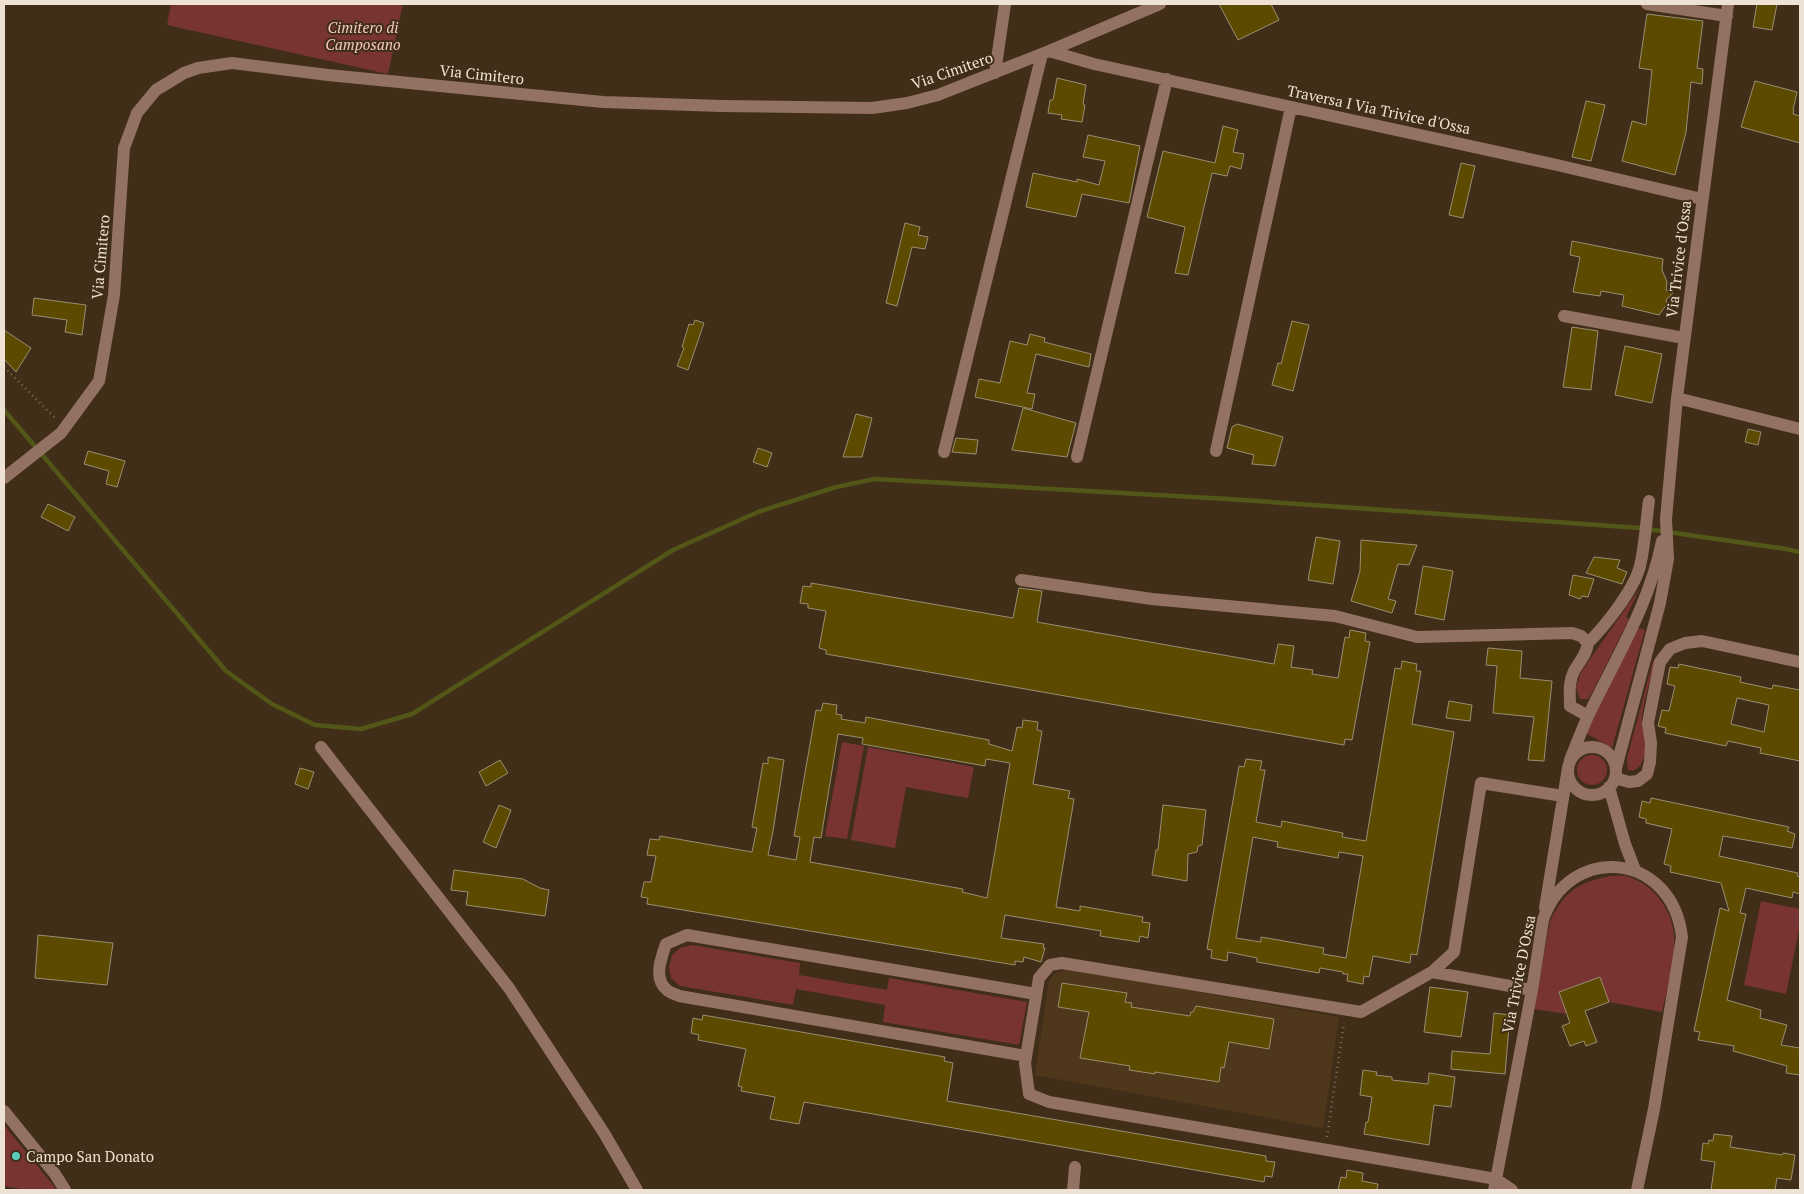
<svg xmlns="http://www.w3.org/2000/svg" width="1804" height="1194" font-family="'PT Serif',serif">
<rect width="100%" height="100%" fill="#412e19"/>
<path fill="#4f371c" d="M1069,969L1339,1017L1323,1128L1035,1075L1049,981L1054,974Z"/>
<path fill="#773432" d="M171,4H403L388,74L167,25Z
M1640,588L1626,617L1629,619L1593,691L1588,699H1580L1576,687L1581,672Z
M1638,628L1645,630L1612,748L1586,733Z
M1653,661H1655C1651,677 1643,704 1642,719C1642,727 1646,735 1646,742C1646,753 1642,774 1628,770L1627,758Z
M842,742L864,746L847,839L825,836Z
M868,747L974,767L968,798L906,787L895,848L851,840Z
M1577 770a15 15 0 1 1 30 0a15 15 0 1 1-30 0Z
M1610,876C1615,876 1621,875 1625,876C1652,882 1672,909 1674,935C1676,960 1667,988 1662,1012L1609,1002L1567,1014L1534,1009L1550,921C1565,891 1577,883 1610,876Z
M1761,901L1800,909V925L1786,994L1744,985Z
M692,945L800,963L799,975L887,990L889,978L1027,1002L1019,1045L883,1022L885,1005L796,989L793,1005L680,986L671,978L669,967L672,955L680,948Z
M4,1125L57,1190H28L4,1186Z"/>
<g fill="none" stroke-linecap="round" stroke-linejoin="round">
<path stroke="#525617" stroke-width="4.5" d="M4,410L226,671L272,704L315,725L361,729L412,714L673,550L758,512L836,487L875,479L1228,499L1640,528L1786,549L1800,552"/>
</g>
<path fill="#5d4a01" stroke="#998e71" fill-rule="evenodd" d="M1219,4H1271L1279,20L1238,40Z
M1757,4H1777L1772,30L1753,27Z
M1647,14L1703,21L1697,68L1703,69L1702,84L1691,82L1686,132L1675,175L1622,161L1632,121L1646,125L1652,70L1639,68Z
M1057,78L1086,85L1083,104L1085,105L1082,122L1061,119L1062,115L1048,113L1050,100H1053Z
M1755,81L1797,92L1793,110H1794L1793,114L1800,116V143L1741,127Z
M1586,101L1605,105L1591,161L1572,157Z
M1223,126L1238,130L1233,152L1244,154L1241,169L1230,166L1227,176L1212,173L1188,275L1175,273L1185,227L1147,217L1163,151L1215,163Z
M1088,135L1140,146L1129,203L1082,194L1076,217L1026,207L1033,173L1077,182V179L1099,185L1105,161L1083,157Z
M1461,163L1475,166L1463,218L1449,215Z
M905,223L920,227L918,235L928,237L925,249L912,247L897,306L886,303Z
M1572,241L1663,259L1662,270L1667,282L1666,290L1674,292L1666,300L1667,304L1659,315L1622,306L1624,295L1601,291L1600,296L1573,292L1580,257L1570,255Z
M34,298L86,305L82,335L65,332L67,320L32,315Z
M695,320L704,323L688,370L677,366L684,348L682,347L689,324L693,325Z
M1292,321L1309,325L1293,391L1272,385L1278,363L1281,364Z
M1572,327L1598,331L1591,390L1563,387Z
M4,330L31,348L16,372L4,359Z
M1030,334L1045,338L1044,342L1091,354L1089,367L1036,354L1027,393L1035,394L1032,409L975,397L979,379L1000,383L1010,341L1027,345Z
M1625,346L1662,354L1652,403L1615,395Z
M1023,408L1076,423L1067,457L1012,450Z
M856,414L872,418L862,457H843Z
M1237,424L1283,437L1275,466L1252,464L1254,455L1227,448L1232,427Z
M1748,429L1761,432L1758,445L1745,442Z
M956,438L978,440L976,454L952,452Z
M758,448L772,453L767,467L753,462Z
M88,451L125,461L117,487L106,484L109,471L84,464Z
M48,504L75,517L68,531L41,517Z
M1316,537L1340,541L1333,584L1308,580Z
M1361,540L1417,545L1409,565L1398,564L1388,599L1396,601L1392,613L1351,601L1360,571Z
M1594,557L1620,560L1617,568L1627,572L1622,584L1586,573Z
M1423,566L1453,571L1444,620L1415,614Z
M1573,575L1594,579L1588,597L1582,596L1580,599L1569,595Z
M811,583L1013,618L1019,588L1042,591L1037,622L1274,664L1278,644L1294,646L1291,667L1313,670L1312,674L1338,678L1345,637L1349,638L1350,630L1366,633L1365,641L1370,642L1352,740L1345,739L1344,745L826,654V650L819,648L826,611L808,608V604L800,603L803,586L811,587Z
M1488,648L1522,651L1520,678L1552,681L1544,761L1528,760L1534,717L1493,713L1497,666L1486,665Z
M1402,661L1417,664L1416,671H1421L1412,724L1454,732L1417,955L1411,954L1410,963L1373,956L1369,977L1364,976L1363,984L1347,981L1348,974H1343V972L1320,968L1319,973L1257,962V958L1228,952L1227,961L1211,958L1212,950L1207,949L1239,766L1244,767L1246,759L1262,761L1260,770H1265L1256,822L1281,827L1282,821L1343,833L1342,837L1366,841L1395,668L1401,669ZM1253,837L1278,842L1277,847L1338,858L1339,852L1363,856L1346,958L1323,954L1324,948L1261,937V942L1236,938Z
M1679,664L1741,677L1740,682L1772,689L1773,685L1800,690V761L1760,753L1761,748L1728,741L1726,746L1665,733L1666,728L1658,726L1662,710L1669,711L1675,686L1667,684L1670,667L1678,668ZM1737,698L1769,705L1764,732L1731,724Z
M1449,701L1472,705L1470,721L1446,718Z
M823,703L837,705L836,714L842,715L841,719L865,723L866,717L989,740V744L1012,751L1017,727L1022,728L1023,720L1038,722L1037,730L1042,731L1033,784L1070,791L1068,798L1074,799L1056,907L1080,911V906L1143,917L1142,922L1150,923L1148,938L1140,936L1139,942L1100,936L1101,931L1005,915L1001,938L1044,944L1043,948H1045L1041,962L1024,957L1023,962L1015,961V965L647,904L648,898L641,897L644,882H651L656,856L647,855L650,839L659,840L660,836L752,852L757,828L752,827L763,763L768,764V757L784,760L773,831L768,855L796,860L800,837L794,836L816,710L821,711ZM838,734L863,738L862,744L985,766L986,759L1010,763L987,898L962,892L963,889L810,862L814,837L821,838Z
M500,760L508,773L486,786L479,772Z
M300,768L314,772L308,789L295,784Z
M1651,798L1789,827L1787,831L1795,834L1792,848L1723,836L1719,856L1798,873L1797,876L1800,877V894L1793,892L1792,898L1746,888L1740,913L1746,914L1727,1000L1761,1010L1760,1018L1787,1025L1781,1045L1800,1048V1075L1786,1073L1787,1066L1733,1051L1734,1046L1698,1040L1700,1032L1694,1031L1720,908L1729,911L1721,883L1670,872L1671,866L1664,864L1672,829L1646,823V819L1639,817L1642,801L1650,803Z
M499,805L511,810L496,848L483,842Z
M1163,805L1206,810L1202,845L1198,846L1197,852L1188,854L1187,881L1152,875L1156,850H1158Z
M454,870L523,879L540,888L549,890L545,916L466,905L468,892L451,890Z
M38,935L113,943L107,985L35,978Z
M1600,977L1609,1002L1585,1011L1597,1042L1586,1046L1584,1041L1570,1046L1562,1026L1570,1023L1559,992Z
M1062,983L1127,993L1125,1002L1132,1003L1131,1007L1190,1016L1191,1012H1193L1196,1006L1274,1019L1269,1049L1229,1042L1224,1068L1221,1067L1219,1082L1155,1072V1074L1129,1070L1130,1066L1080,1058L1089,1012L1058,1007Z
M1430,987L1468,992L1461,1037L1424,1032Z
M1494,1013L1510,1015L1505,1074L1451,1069L1452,1051L1490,1054Z
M703,1015L945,1057L944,1061L953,1063L947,1101L1266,1156V1161L1275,1162L1272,1177L1265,1176L1264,1182L804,1102L799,1124L770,1119L775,1097L741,1091L742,1087L738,1086L746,1049L698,1040L699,1035L691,1033L693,1018L702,1020Z
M1363,1070L1377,1072L1376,1075L1392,1077V1080L1428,1084L1429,1073L1455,1077L1451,1107L1434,1105L1429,1145L1364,1134L1366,1122H1368L1372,1097L1360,1095Z
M1714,1134L1732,1136L1730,1147L1782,1155L1783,1153L1795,1155L1791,1180L1777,1178L1775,1190H1711L1715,1162L1701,1160L1703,1143L1708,1144L1709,1140L1713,1141Z
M1347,1170L1363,1173L1362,1181L1378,1184L1377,1190H1338L1341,1177L1346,1178Z"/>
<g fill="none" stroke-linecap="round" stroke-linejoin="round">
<path stroke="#7f6f5d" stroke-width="2.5" stroke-dasharray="1 4" stroke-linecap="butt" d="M4,367L56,419
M1327,1137L1344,1023"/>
<path stroke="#937263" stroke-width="12" d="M1647,4L1727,16
M1049,51L1094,64L1557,165L1702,199
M995,73L1005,4
M1564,316L1684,338
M1677,398L1800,429
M1216,451L1291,107
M944,452L1042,54
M1077,457L1167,79
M4,478L61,433L99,381L114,295L124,148L137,113L156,90L184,73L198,68L232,63L328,75L603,102L721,106L872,108L907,103L938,95L1049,51L1160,4
M1021,580L1152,599L1335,616L1417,637L1572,633L1581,636L1588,643C1586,656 1580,660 1574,671C1568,683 1570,694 1570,706L1588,716
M1588,643C1605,626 1634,590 1640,566C1645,545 1646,522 1649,501
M321,747L509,988L604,1133L637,1190
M1568 771a24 24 0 1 1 48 0a24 24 0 1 1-48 0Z
M1570,760C1576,745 1582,729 1589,714C1616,658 1650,603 1662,541
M1616,768L1660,603L1668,559L1666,519L1677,398L1728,4
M1615,778L1629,782L1638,781L1647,774L1650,762L1651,743L1648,723L1660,662L1670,649L1685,643L1702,641L1800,662
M1609,787L1625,844L1635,870
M1545,908L1568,768
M1432,972L1454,952L1481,783L1563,796
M1026,1056L679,996C675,994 670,993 667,990C653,979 661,958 666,944L687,935L1036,994
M4,1111L55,1174L65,1190
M1073,1190L1075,1167
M1494,1190L1532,990L1543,920C1569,843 1672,851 1682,937L1654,1109L1637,1190
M1512,1190L1496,1179L1049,1102L1029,1094L1025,1063L1039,978L1050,965L1062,963L1361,1012L1432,972L1532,990"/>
</g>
<circle fill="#5bcebb" stroke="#412e19" stroke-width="2" cx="16" cy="1156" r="5"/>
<g text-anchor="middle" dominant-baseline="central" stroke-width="4" stroke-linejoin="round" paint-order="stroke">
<g font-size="15" font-style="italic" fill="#f6c7c3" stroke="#412e19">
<text x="363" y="27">Cimitero di<tspan x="363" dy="17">Camposano</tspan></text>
</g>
<g font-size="15" fill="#eee2d5" stroke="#412e19">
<text transform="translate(952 70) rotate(-19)">Via Cimitero</text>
<text transform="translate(482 74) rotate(6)">Via Cimitero</text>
<text transform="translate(1379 109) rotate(12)">Traversa I Via Trivice d'Ossa</text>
<text transform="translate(100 257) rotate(-85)">Via Cimitero</text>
<text transform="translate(1678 259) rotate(-83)">Via Trivice d'Ossa</text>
<text transform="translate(1518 974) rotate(-79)">Via Trivice D'Ossa</text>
</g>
<g font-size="15" fill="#eee2d5" stroke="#412e19" text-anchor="start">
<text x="26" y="1156">Campo San Donato</text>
</g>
</g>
<rect width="1804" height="1194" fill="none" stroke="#eee2d5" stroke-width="10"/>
</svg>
